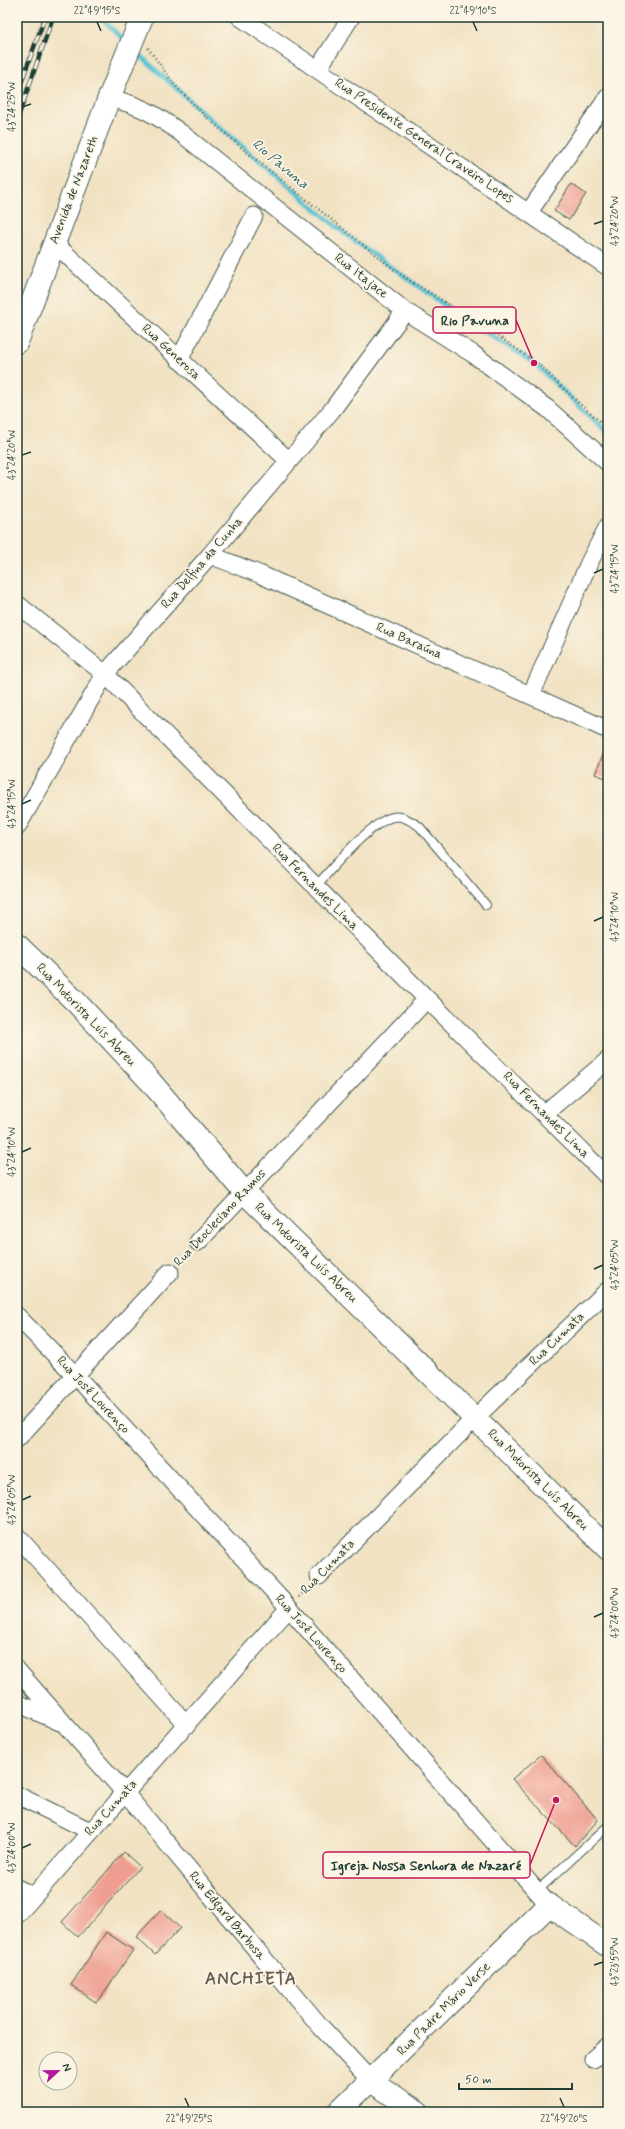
<svg xmlns="http://www.w3.org/2000/svg" width="625" height="2129" font-family="Mynerve,sans-serif">
<rect width="100%" height="100%" fill="#fcf5e5"/>
<filter id="ink" filterUnits="userSpaceOnUse"><feTurbulence type="fractalNoise" baseFrequency=".025" numOctaves="2"/><feDisplacementMap in="SourceGraphic" scale="8" xChannelSelector="R" yChannelSelector="G"/><feConvolveMatrix kernelMatrix="1 2 1 2 8 2 1 2 1" color-interpolation-filters="sRGB"/></filter>
<filter id="wash" filterUnits="userSpaceOnUse"><feTurbulence type="fractalNoise" baseFrequency=".012" numOctaves="4" result="noise"/><feDisplacementMap in="SourceGraphic" scale="16" xChannelSelector="R" yChannelSelector="G"/><feGaussianBlur stdDeviation="0.9" result="paint"/><feColorMatrix in="noise" values="0 0 0 0 0 0 0 0 0 0 0 0 0 0 0 0 0 1.4 0 .05"/><feComposite in="paint" operator="in"/></filter>
<g filter="url(#wash)">
<rect width="100%" height="100%" fill="#f1e2c3"/>
<g fill="none" stroke-linecap="round" stroke-linejoin="round">
<path stroke="#58c3d3" stroke-width="4.5" d="M100,17L126,42
M134,50L209,118L345,234L454,312L534,363L608,433"/>
</g>
<g id="blocks">
<path fill="#ee9d90" d="M571,184L586,194L569,220L554,211Z
M608,743V779L595,774Z
M541,1755L598,1820L575,1846L512,1779Z
M124,1852L140,1867L78,1937L62,1922Z
M161,1910L180,1928L155,1955L136,1937Z
M106,1932L133,1950L97,2003L71,1985Z"/>
</g>
</g>
<g filter="url(#ink)">
<use href="#blocks" fill-opacity="0" stroke="#3e5649" stroke-width="1"/>
<g fill="none" stroke-linecap="round" stroke-linejoin="round">
<defs>
<path id="lane" d="M315,887C332,869 370,822 393,817C402,815 411,821 419,826L486,905
M537,1891L608,1826"/>
<path id="street" d="M240,17L608,267
M318,69L351,17
M109,98C140,105 155,114 181,133L405,311L473,354L548,409L608,463
M529,212L608,97
M54,243L288,460
M179,360L254,216
M210,555L259,574L608,730
M17,604L105,674L427,999L608,1177
M531,695L589,563L608,526
M17,827L105,674L210,555L332,410L405,311
M545,1113L608,1060
M198,1242L427,999
M17,1316L75,1375L289,1608L549,1905
M17,1439L170,1272
M17,1536L187,1725
M319,1576L475,1418L608,1290
M17,1670L125,1793L321,2027L371,2081
M17,1703L60,1722
M17,1795L90,1831
M17,1888L33,1896
M17,1915L289,1608
M593,2059L608,2046"/>
<path id="secondary" d="M17,342L109,98L142,17
M17,945L76,1002L150,1081L244,1192L608,1549
M371,2081L418,2112
M338,2112L549,1905L608,1946"/>
</defs>
<use href="#lane" stroke="#3e5649" stroke-width="10"/>
<use href="#street" stroke="#3e5649" stroke-width="19"/>
<use href="#secondary" stroke="#3e5649" stroke-width="24"/>
<path stroke="#3e5649" stroke-width="2.5" stroke-dasharray="1 3" stroke-linecap="butt" d="M148,48L173,83L204,115L249,154L400,274L498,336L538,364L582,406L608,428
M179,1262L188,1252
M299,1597L309,1587"/>
<use href="#lane" stroke="#fff" stroke-width="8"/>
<use href="#street" stroke="#fff" stroke-width="17"/>
<use href="#secondary" stroke="#fff" stroke-width="22"/>
<defs>
<path id="rail" d="M17,94L45,17
M17,120L53,17"/>
</defs>
<use href="#rail" stroke="#1f3d34" stroke-width="4.5"/>
<use href="#rail" stroke="#fcf5e5" stroke-width="3" stroke-dasharray="9" stroke-linecap="butt"/>
</g>
</g>
<path fill="none" stroke="#1f3d34" stroke-width="1.5" d="M97,22L101,31M473,22L477,31M22,107L31,104M594,224L603,221M22,455L31,452M594,573L603,569M22,804L31,800M594,921L603,917M22,1152L31,1148M594,1269L603,1265M22,1500L31,1496M594,1617L603,1613M22,1848L31,1844M594,1965L603,1962M185,2098L189,2107M560,2098L564,2107"/>
<g text-anchor="middle" dominant-baseline="central" stroke-width="3.5" stroke-linejoin="round" paint-order="stroke">
<g font-size="13" fill="#1f3d34" stroke="#fcf5e5">
<text transform="translate(424 141) rotate(34)">Rua Presidente General Craveiro Lopes</text>
<text transform="translate(74 190) rotate(-69)">Avenida de Nazareth</text>
<text transform="translate(361 276) rotate(38)">Rua Itajace</text>
<text transform="translate(171 352) rotate(43)">Rua Generosa</text>
<text transform="translate(202 563) rotate(-49)">Rua Delfina da Cunha</text>
<text transform="translate(409 641) rotate(24)">Rua Baraúna</text>
<text transform="translate(315 887) rotate(45)">Rua Fernandes Lima</text>
<text transform="translate(86 1015) rotate(46)">Rua Motorista Luís Abreu</text>
<text transform="translate(546 1115) rotate(45)">Rua Fernandes Lima</text>
<text transform="translate(220 1218) rotate(-47)">Rua Deocleciano Ramos</text>
<text transform="translate(306 1253) rotate(44)">Rua Motorista Luís Abreu</text>
<text transform="translate(557 1339) rotate(-44)">Rua Cumata</text>
<text transform="translate(93 1395) rotate(47)">Rua José Lourenço</text>
<text transform="translate(538 1480) rotate(45)">Rua Motorista Luís Abreu</text>
<text transform="translate(328 1567) rotate(-46)">Rua Cumata</text>
<text transform="translate(311 1634) rotate(48)">Rua José Lourenço</text>
<text transform="translate(111 1808) rotate(-48)">Rua Cumata</text>
<text transform="translate(227 1916) rotate(50)">Rua Edgard Barbosa</text>
<text transform="translate(444 2009) rotate(-45)">Rua Padre Mário Verse</text>
</g>
<g font-size="14" font-style="italic" fill="#2d5e5c" stroke="#fcf5e5">
<text transform="translate(280 164) rotate(40)">Rio Pavuna</text>
</g>
<g font-size="17" font-weight="bold" letter-spacing="1" fill="#675f54" stroke="#fcf5e5">
<text x="251" y="1979">ANCHIETA</text>
</g>
</g>
<path fill="none" stroke="#c2185b" stroke-width="1.5" d="M534 363L516 320M556 1800L530 1865"/>
<g fill="#c2185b" stroke="#fcf5e5" stroke-width="1.5">
<circle cx="534" cy="363" r="4"/>
<circle cx="556" cy="1800" r="4"/>
</g>
<g fill="#fcf5e5" stroke="#c2185b" stroke-width="1.5">
<rect x="433" y="307" width="83" height="26" rx="4"/>
<rect x="323" y="1852" width="207" height="26" rx="4"/>
</g>
<g font-size="14" text-anchor="middle" font-weight="bold" fill="#1f3d34">
<text x="475" y="325">Rio Pavuna</text>
<text x="426" y="1870">Igreja Nossa Senhora de Nazaré</text>
</g>
<rect width="625" height="2129" fill="none" stroke="#fcf5e5" stroke-width="44"/>
<g transform="translate(58 2071) rotate(68)"><circle r="19" fill="#fcf5e5" stroke="#a4ab9e"/>
<path d="M0-3L7 15L0 10L-7 15Z" fill="#b5179e"/>
<text y="-6" font-size="11" font-weight="bold" text-anchor="middle" fill="#1f3d34">N</text>
</g>
<path d="M459 2083v6h113v-6" fill="none" stroke="#1f3d34" stroke-width="2"/>
<text x="465" y="2083" font-size="12" fill="#1f3d34" stroke="#fcf5e5" stroke-width="3" paint-order="stroke">50 m</text>
<rect x="22" y="22" width="581" height="2085" fill="none" stroke="#1f3d34" stroke-width="1.5"/>
<g font-size="10" text-anchor="middle" fill="#1f3d34">
<text x="97" y="14">22°49'15"S</text>
<text x="473" y="14">22°49'10"S</text>
<text transform="translate(11 107) rotate(-90)" y="4">43°24'25"W</text>
<text transform="translate(614 221) rotate(-90)" y="4">43°24'20"W</text>
<text transform="translate(11 455) rotate(-90)" y="4">43°24'20"W</text>
<text transform="translate(614 569) rotate(-90)" y="4">43°24'15"W</text>
<text transform="translate(11 804) rotate(-90)" y="4">43°24'15"W</text>
<text transform="translate(614 917) rotate(-90)" y="4">43°24'10"W</text>
<text transform="translate(11 1152) rotate(-90)" y="4">43°24'10"W</text>
<text transform="translate(614 1265) rotate(-90)" y="4">43°24'05"W</text>
<text transform="translate(11 1500) rotate(-90)" y="4">43°24'05"W</text>
<text transform="translate(614 1613) rotate(-90)" y="4">43°24'00"W</text>
<text transform="translate(11 1848) rotate(-90)" y="4">43°24'00"W</text>
<text transform="translate(614 1962) rotate(-90)" y="4">43°23'55"W</text>
<text x="189" y="2122">22°49'25"S</text>
<text x="564" y="2122">22°49'20"S</text>
</g>
</svg>
